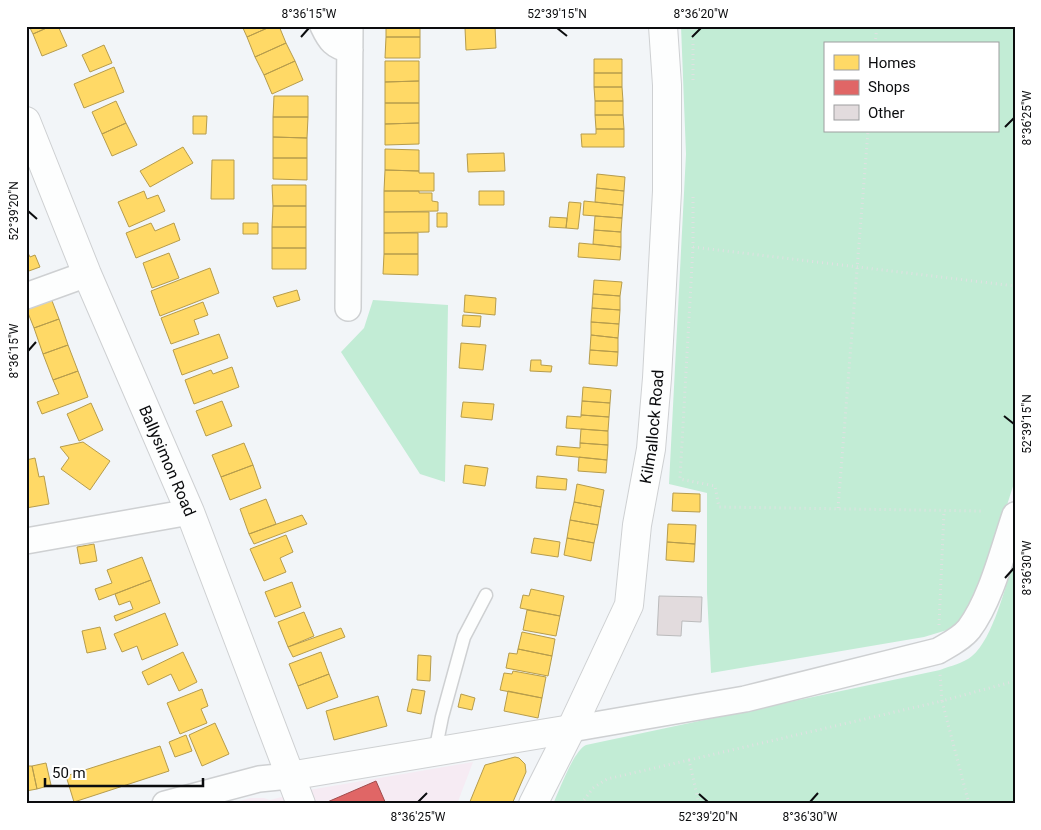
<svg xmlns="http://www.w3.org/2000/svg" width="1041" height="830" font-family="Roboto,sans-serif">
<rect width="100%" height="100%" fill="#f2f5f8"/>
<path fill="#f6ebf3" d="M473,762L457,804H230L250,798H264L270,800L309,790Z"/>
<path fill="#c2ecd5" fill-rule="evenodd" d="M681,26H1015V480L986,571L957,627L924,637L711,673L707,593V493L669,484L686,154ZM825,44H997V131H825Z
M373,300L448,305L445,482L420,474L341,352L364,328Z
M1015,557V804H553C559,791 574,750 586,745L940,670C950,666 964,663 972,656C993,639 1006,584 1015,557Z"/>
<path fill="#ffd966" stroke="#b69c4c" d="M29,26H51L33,34Z
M51,26H58L67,46L42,56L33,34Z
M242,26H272L247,37Z
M272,26H279L286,43L255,57L247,37Z
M386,26H420V37H386Z
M495,26L496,48L466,50L465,28Z
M386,37H420V58H385Z
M286,43L295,61L264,75L255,57Z
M104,45L112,63L90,72L82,55Z
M594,59H622V73H594Z
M295,61L303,80L272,94L264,75Z
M385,61H419V81L385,82Z
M114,67L124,92L84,108L74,84Z
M594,73H622V87H594Z
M419,81V103H385V82Z
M594,87H622L623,101H595Z
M274,96H308V117H273Z
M116,101L126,123L102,134L92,112Z
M595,101H623V115H595Z
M385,103H419V123L385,124Z
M595,115H623L624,129H596Z
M193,116H207L206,134H193Z
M273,117H308L307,138L273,137Z
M126,123L137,145L112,156L102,134Z
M419,123V144L385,145V124Z
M596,129H624V147H582L581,134H596Z
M273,137L307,138V158H273Z
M183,147L193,163L150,187L140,171Z
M385,149L419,150V171L385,170Z
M504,153L505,171L468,172L467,154Z
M273,158H307V180L273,179Z
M212,160H234V199H211Z
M385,170L419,171V173H434V191H384Z
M597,174L625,177L624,191L596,188Z
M272,185H306V206H273Z
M596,188L624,191L623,205L595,202Z
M144,191L147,199L158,195L165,211L129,227L118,202Z
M384,191H419V193H432V201L438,202V211L384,212Z
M479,191H504V205H479Z
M584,201L623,205L622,218L583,215Z
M569,202L581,203L578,229L566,228Z
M273,206H306V227H272Z
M384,212H429V232L384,233Z
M437,213H447V227H437Z
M595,216L622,218L621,232L594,230Z
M550,217L567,218L566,228L549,227Z
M151,223L155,231L174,223L180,240L136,258L126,233Z
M243,223H258V234H243Z
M272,227H306V248H272Z
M594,230L621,232V247L593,244Z
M384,233H418V254H384Z
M579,243L621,247L620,260L578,257Z
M272,248H306V269H272Z
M26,249L30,257L35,255L40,267L26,272Z
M169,253L179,278L152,288L143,263Z
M384,254H418V275L383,274Z
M210,268L219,293L160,316L151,291Z
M594,280L622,282L620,296L593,294Z
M297,290L300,300L277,307L273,297Z
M49,293L59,319L34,328L26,308Z
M593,294L620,296V310L592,308Z
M465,295L496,298L495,315L464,312Z
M203,302L208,315L194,320L199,334L171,344L161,318Z
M592,308L620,310L619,324L591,322Z
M463,315L481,316L480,327L462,326Z
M59,319L68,345L43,354L34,328Z
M591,322L619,324L618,338L591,335Z
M219,334L228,358L182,375L173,350Z
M591,335L618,338V352L590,350Z
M461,343L486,345L483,370L459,368Z
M68,345L78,371L53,380L43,354Z
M590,350L618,352L617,366L589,364Z
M531,360H541V365L552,366L551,372L530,371Z
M232,367L239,387L194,404L185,380L211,370L213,374Z
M78,371L88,397L42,414L37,402L59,394L53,380Z
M583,387L611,390L610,403L582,401Z
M222,401L232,426L206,436L196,411Z
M582,401L610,403L609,417L581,415Z
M463,402L494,404L492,420L461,417Z
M91,403L103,430L79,441L67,414Z
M581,415L609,417L608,431L566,428L567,416L581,417Z
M581,429L608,431V445L580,443Z
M83,442L110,461L90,490L61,469L69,458L60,447Z
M244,443L253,465L221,477L212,455Z
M580,443L608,445L607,460L556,455L557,446L580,448Z
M579,457L607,460L606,473L578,471Z
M35,458L39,477L44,476L49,504L26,508V460Z
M253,465L261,488L230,500L221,477Z
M465,465L488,468L485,486L463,483Z
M537,476L567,479L566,490L536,488Z
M577,484L604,490L601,507L574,502Z
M673,493L700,494V512L672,511Z
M266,499L276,524L249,534L240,509Z
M574,502L601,507L598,525L570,520Z
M302,515L307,524L254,544L249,534Z
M570,520L598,525L594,543L567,538Z
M668,524L696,525L695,544L667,542Z
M286,535L293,552L280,558L286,572L264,581L250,549Z
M534,538L560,542L558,557L531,553Z
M567,538L594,543L591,561L564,555Z
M667,542L695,544L694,562L666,560Z
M94,544L97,561L80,564L77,547Z
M142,557L151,580L99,600L95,589L112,583L107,570Z
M151,580L160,603L116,621L114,616L133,609L130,601L119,605L115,594Z
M292,582L301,607L275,617L265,592Z
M531,589L564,596L560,616L520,608L523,595L529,596Z
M527,610L560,616L556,636L523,630Z
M304,612L314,636L288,647L278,622Z
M165,613L178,645L142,660L137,646L122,652L114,634Z
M100,627L106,649L87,653L82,631Z
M341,628L345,637L293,657L288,647Z
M522,632L555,639L552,656L518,649Z
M518,649L552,656L548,676L506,668L509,653L517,654Z
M183,652L197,682L179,691L171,674L148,685L142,672Z
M321,652L329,674L298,686L289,664Z
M418,655L431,656L430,681L417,680Z
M513,671L546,677L542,698L500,690L504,673L512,674Z
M329,674L338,697L307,709L298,686Z
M202,689L208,706L201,709L207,723L180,734L167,703Z
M412,689L425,691L421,714L407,711Z
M508,691L542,698L538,718L504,711Z
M461,694L475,698L472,710L458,707Z
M378,696L387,726L334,740L326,711Z
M215,723L229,754L202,766L189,735Z
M186,735L192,751L175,757L169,742Z
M160,746L169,771L74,802L66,776Z
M515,757L519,758L525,764L526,772L512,804H469L485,765Z
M46,763L51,785L37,789L32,766Z
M26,766H32L37,789L26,791Z"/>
<path fill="#e06666" stroke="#a04b4c" d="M376,781L386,804H325V803Z"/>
<path fill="#e2dbdd" stroke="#bbbbbc" d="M659,596L702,597L701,622L682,621L681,636L657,635Z"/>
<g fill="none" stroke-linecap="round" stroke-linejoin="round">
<defs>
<path id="service" d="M435,752L442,717L464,637L486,595"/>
<path id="minor" d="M323,26C330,41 334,46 350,50
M26,296L87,274
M348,308L350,26
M26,541L190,512
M571,729L745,699L938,651C948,645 961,639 969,629C991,600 1003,550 1015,515
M165,804L259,779L289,776"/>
<g id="tertiary">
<path d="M289,776L571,729"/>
<path id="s1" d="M533,804L571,729L629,605L637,525L651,449L657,378L667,191V85L663,26"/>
</g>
<g id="secondary">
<path id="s2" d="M26,121L87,274L190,512L301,804"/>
</g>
</defs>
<use href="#service" stroke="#ced0d2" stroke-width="15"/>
<use href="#minor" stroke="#ced0d2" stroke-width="28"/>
<use href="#tertiary" stroke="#ced0d2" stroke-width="30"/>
<use href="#secondary" stroke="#ced0d2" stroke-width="30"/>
<path stroke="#e0e1e2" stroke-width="3" stroke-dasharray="1 4" stroke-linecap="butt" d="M875,44L877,26
M693,80V26
M693,197V247L680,479L715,486L719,507L982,511
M693,247L1015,286
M838,508L868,131
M939,625L944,511
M689,760L942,701L940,673
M581,804L593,788L607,779L689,760L699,804
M969,804L942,701L1015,681"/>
<use href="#service" stroke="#fdfefe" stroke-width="12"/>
<use href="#minor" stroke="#fdfefe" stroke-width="25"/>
<use href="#tertiary" stroke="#fdfefe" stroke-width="28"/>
<use href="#secondary" stroke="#fdfefe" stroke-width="28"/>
</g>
<path fill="none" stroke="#0b0c0e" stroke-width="2" d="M557,28L567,36M301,37L309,28M692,37L701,28M1005,127L1014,118M28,211L37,219M28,351L36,342M1004,416L1014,424M1005,578L1014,568M699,794L708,802M418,802L427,793M810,802L818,793"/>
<g text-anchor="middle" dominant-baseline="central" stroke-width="5" stroke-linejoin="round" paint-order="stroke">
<g font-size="16" fill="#0b0c0e" stroke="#fff">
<text stroke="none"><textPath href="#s1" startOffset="401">Kilmallock Road</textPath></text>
<text stroke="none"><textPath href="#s2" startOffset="368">Ballysimon Road</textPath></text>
</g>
</g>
<rect width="1041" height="830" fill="none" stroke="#ffffff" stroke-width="55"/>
<rect x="824" y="42" width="175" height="90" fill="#ffffff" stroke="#9d9e9f"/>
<rect x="834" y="55" width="25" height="15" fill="#ffd966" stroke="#9d9e9f"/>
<text x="868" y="68" font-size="15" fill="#0b0c0e">Homes</text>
<rect x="834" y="80" width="25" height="15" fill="#e06666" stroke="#9d9e9f"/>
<text x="868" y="92" font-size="15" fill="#0b0c0e">Shops</text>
<rect x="834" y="105" width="25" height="15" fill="#e2dbdd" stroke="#9d9e9f"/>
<text x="868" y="118" font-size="15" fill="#0b0c0e">Other</text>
<path d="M45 778v8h158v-8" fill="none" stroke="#0b0c0e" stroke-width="2.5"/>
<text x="52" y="778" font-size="15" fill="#0b0c0e" stroke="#ffffff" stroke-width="4" paint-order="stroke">50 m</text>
<rect x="28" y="28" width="986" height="774" fill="none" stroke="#0b0c0e" stroke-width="2"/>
<g font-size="12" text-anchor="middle" fill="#0b0c0e">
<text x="309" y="18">8°36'15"W</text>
<text x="557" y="18">52°39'15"N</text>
<text x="701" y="18">8°36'20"W</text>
<text transform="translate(1027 118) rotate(-90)" y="4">8°36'25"W</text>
<text transform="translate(14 211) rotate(-90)" y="4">52°39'20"N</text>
<text transform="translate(14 351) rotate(-90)" y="4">8°36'15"W</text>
<text transform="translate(1027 424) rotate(-90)" y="4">52°39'15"N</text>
<text transform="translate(1027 568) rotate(-90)" y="4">8°36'30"W</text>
<text x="418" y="821">8°36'25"W</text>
<text x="708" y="821">52°39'20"N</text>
<text x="810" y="821">8°36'30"W</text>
</g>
</svg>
